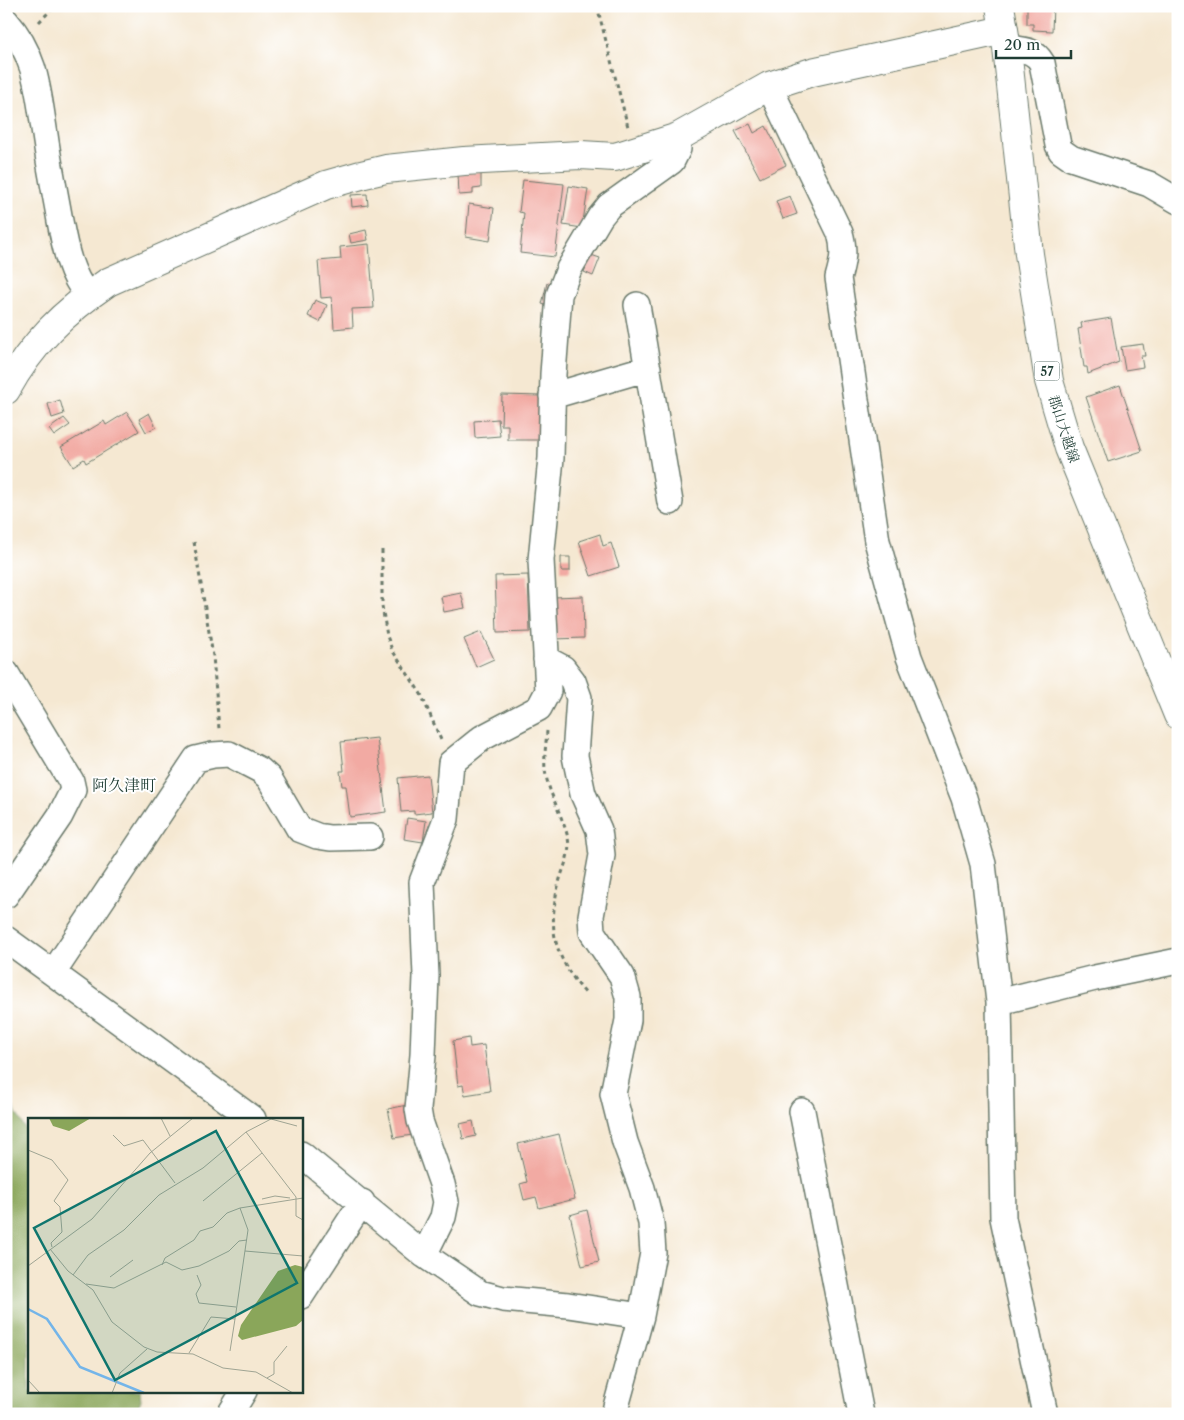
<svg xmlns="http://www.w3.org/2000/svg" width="1184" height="1420" font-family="'Libre Caslon Text','Noto Serif JP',serif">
<rect width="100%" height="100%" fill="#fff"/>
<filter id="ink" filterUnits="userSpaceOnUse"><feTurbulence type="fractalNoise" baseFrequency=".02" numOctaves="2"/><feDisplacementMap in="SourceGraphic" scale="10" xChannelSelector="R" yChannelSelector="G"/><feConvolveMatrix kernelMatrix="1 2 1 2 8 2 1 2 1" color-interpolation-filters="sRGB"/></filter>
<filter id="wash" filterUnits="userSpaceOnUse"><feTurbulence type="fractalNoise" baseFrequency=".0096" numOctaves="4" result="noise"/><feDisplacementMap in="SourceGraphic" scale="20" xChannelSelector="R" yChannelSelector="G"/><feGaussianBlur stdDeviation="1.12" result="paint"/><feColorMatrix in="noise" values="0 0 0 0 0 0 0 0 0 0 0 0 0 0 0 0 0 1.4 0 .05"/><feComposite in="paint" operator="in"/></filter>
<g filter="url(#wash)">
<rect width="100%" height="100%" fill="#f5e8d2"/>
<path fill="#8aa65a" stroke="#547247" d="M6,1094L29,1136V1391H140L141,1400L135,1414H6Z"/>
<g id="blocks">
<path fill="#f2aaa3" d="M1027,6H1053L1052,31L1033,30V24H1027Z
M750,124L754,133L766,126L786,165L760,178L735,131Z
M481,172V188L473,189V194L459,195L458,173Z
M523,180L564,184L555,257L520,253L524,213L519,212Z
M569,186L588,189L582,228L563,225Z
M367,194L368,205L352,207L351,195Z
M790,196L797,214L783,219L776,201Z
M469,204L494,208L490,241L466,237Z
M366,230L368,240L351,243L349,234Z
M369,244L374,308L352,309L353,327L334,329L332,297L321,298L318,261L341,259L340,247Z
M591,255L600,258L593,276L584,272Z
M547,283L559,286L554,307L542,304Z
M315,300L327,305L320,322L308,316Z
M1111,318L1119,362L1088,374L1087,367H1084L1078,329L1082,328L1081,323Z
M1143,344L1145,356H1141L1143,367L1125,370L1121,347Z
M1120,385L1142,451L1108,462L1086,397Z
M502,395L541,396L539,440H508V425H501Z
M60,400L64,414L52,418L48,404Z
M127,412L139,431L86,463L84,459L73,466L61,447L104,421L106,425Z
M149,413L156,427L146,432L139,419Z
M64,418L70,425L54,436L49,429Z
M498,419L500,436L475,438L474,421Z
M600,534L603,546L611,543L619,567L591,576L579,541Z
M561,557H570V571H561Z
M528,575L530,632L497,633L495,576Z
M461,593L465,608L444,612L441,597Z
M583,596L584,638L555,639L554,597Z
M481,632L494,659L476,667L464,639Z
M377,738L386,812L350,817L346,786H342L340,771H344L341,742Z
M428,775L432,812L414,814V811L401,812L398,778Z
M407,818L426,821L423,842L404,839Z
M469,1038L470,1047L484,1045L490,1091L465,1095L463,1085L458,1086L453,1041Z
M407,1105L412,1135L394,1138L388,1109Z
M473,1121L476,1136L463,1139L460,1124Z
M559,1134L575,1199L539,1208L536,1197L524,1200L520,1184L527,1182L518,1144Z
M587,1210L599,1262L582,1266L570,1215Z"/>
</g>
</g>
<g filter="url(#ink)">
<use href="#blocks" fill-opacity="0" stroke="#6a796b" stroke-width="1"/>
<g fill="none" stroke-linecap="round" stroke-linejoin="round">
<defs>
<path id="minor" d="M6,21C37,56 38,92 45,135C49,164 55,192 60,221C65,248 70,274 88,296
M1007,48C1023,50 1034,49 1042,63L1058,145L1061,151L1071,158L1149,184L1178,201
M769,86L840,233C845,250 843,261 838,278L877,541L909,657L964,798L983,864L999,1002L1003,1218L1045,1414
M637,305L670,502
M552,396L648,368
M546,659L563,668L573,681L579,698L575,756L583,794L599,830L602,855L591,916L592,932L622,976L628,997V1020L613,1094L625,1142L642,1188L651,1223L653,1253L641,1316
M6,673L71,781L73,790L60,816L6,895
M6,939L253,1119
M53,973L196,759L213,755L229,754L260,770L269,778L299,829L317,836L330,838L370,837
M999,1002L1095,978L1178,961
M802,1111L861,1414
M301,1154L424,1255L480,1293L503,1299L568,1305L641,1316L614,1414
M424,1255L443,1217L446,1202L442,1184L420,1121L418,1109L423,1055L426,976L422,882L446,819L451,763L482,738L539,708L548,691L541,560L551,458L553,374L559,295L569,269L600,217L609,206L672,161L678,149V137
M301,1296L362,1202
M230,1414L244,1391"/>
<path id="tertiary" d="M6,390C32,343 64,312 108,282L326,185L361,175L386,169L464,161L581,155L615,157L678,137L769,86L812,72L1004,30"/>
<path id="primary" d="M1000,6L1007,48L1029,254L1049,381L1069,448L1178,715"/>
</defs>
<use href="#minor" stroke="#6a796b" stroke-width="28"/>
<use href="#tertiary" stroke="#6a796b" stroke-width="30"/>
<use href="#primary" stroke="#6a796b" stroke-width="30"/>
<path stroke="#6a796b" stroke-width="3" stroke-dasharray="4 4" stroke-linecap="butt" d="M597,6L628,127
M39,22L55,6
M194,542L213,656L219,729
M382,550V606L387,636L392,650L421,694L441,740
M547,731C546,743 544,757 545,769C547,791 563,816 568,838C571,853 564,866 560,879C546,929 554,957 587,995"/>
<use href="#minor" stroke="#fff" stroke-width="25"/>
<use href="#tertiary" stroke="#fff" stroke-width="28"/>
<use href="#primary" stroke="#fff" stroke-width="28"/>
</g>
</g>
<g text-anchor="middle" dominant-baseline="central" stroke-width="4" stroke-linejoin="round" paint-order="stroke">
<rect fill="#fff" stroke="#627771" stroke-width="1" x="1034.5" y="361.5" width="25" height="19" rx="4"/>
<g font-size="12" font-weight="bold" fill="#1f3d34">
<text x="1047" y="371">57</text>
</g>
<g font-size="14" fill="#1f3d34" stroke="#fff">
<text transform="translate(1064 429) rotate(72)">郡山大越線</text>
</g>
<g font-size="16" fill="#1f3d34" stroke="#fff">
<text x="124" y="785">阿久津町</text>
</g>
</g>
<g transform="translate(28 1118)">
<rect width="275" height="275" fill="#f5e8d2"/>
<path d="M21,0H63L41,13L25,8ZM267,147L275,149V202L268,208L214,222L210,218L213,207L250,153Z" fill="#8aa65a"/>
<path fill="none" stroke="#74b5e9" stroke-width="2.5" d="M0,191L19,201L52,249L116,275"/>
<path fill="none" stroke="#9fa493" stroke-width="1" d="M133,0L142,18M218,14L243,1L269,8M85,17L96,28L115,22L147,65M0,32L24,42L40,62L26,83L32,89L34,114L23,125L24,129M234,81L247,78L262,80M175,83L234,35M22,131L40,153L65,172L84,204L116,229L129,234L165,236L195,250L228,254L265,275M217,133L275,138M134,147L137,140L166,122L172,113L185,109L199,95L212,90M0,148L64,101L122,35L165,0M45,157L60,137L96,112L131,77L175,50L218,14L268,79V98L275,102M169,157L173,167L168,176L171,185L208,189M82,159L105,142M58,166L86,170L138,144L154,152L171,148L201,133L211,123L219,122M202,233L207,201M161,235L183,199L207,201L220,112L212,90L275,80M239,260L246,256V244L259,228M0,262L12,275M84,275L92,255L119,231"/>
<path fill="#0f766e" fill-opacity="0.15" stroke="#0f766e" stroke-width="2.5" d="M188,13L269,165L87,262L6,110Z"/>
<rect width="275" height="275" fill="none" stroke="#1f3d34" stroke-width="2.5"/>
</g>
<rect width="1184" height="1420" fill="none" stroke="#fff" stroke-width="25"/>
<path d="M996 50v8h75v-8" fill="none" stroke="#1f3d34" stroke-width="2.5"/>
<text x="1004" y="50" font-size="15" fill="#1f3d34" stroke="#ffffff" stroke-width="4" paint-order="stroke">20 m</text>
</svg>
